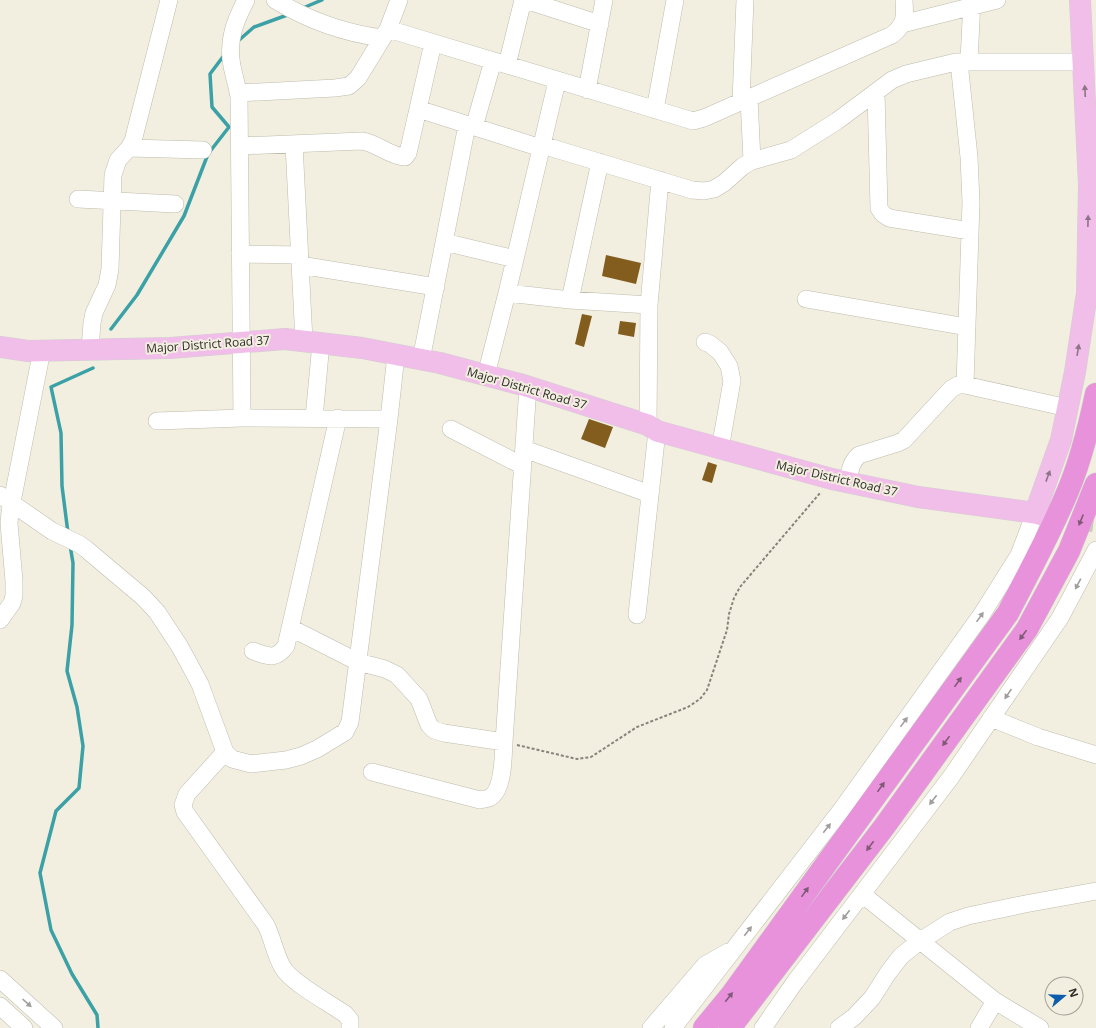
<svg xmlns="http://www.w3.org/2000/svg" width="1096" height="1028" font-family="'Open Sans',sans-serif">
<rect width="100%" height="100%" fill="#f2efe0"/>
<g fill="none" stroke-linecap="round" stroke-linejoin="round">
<path stroke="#3ba1a6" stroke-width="3.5" d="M303,8L322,0
M238,41L254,27L290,14
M111,329L137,295L184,216L208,154L229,127L212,107L210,74L225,54
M68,533L62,486L61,433L51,387L93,368
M70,545L73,563L72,625L67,671L77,707L83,746L79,788L56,811L40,873L51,930L72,974L97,1015L98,1028"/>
</g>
<path fill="#835d1e" d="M606,255L641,263L636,284L602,276Z
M582,314L592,316L584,347L575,344Z
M620,321L636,323L634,337L618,334Z
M589,419L613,427L605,448L581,439Z
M708,462L717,465L712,483L702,480Z"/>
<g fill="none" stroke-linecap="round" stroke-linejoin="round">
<path stroke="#cac8bb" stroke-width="21" stroke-dasharray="21 10" stroke-linecap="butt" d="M1042,515L1096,522"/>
<defs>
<path id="minor" d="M275,0C308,20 344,33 382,38
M525,0L600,24
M902,24L997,0
M388,29L693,121L704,118L892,35C906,24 905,16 904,0
M969,61L972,0
M959,62L969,157L971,202L965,385
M507,65L523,0
M587,90L604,0
M876,92L879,208L883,214L889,218L970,231
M238,93L335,88L349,86L358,78L388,29L399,0
M749,98L752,161
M741,101L745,0
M418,109L541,148
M655,110L675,0
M474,127L493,61
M294,144L304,341
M542,145L692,190L704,191L714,189L724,183L743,166L752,161L791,150L837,121L892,80L906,74L956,62H1083
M239,146L362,141C377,143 389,156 405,157L408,153L433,43
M129,148L203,150
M78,199L175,204
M444,242L515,259
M240,254L299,255
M300,265L436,287
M507,293L570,300L649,305
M806,299L967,327
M570,300L600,162
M705,342L710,344L720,352L729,366L732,381L720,449
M90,349L92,323L94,313L107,285L110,269L113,175L118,160L129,148L133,141L169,0
M421,360L467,125
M486,375L507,293L557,81
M242,418L239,96C237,86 234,76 232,66C227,41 235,21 246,0
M314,418L321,343
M157,421L242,418L389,419
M648,425L649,305L660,180
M451,429L523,466
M524,449L650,494
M848,483C850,472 850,463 859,455L898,443L904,440L951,389L958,385H965L1068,408
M0,495L52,531L79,544L86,549L143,597L157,612L180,647L200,684L225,752L232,759L251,764L286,760L301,756L317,749L345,732L350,722L389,419L396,355
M637,615L657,431
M0,620L12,603L14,596V581L9,523L10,512L42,350
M291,628L358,662L385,669L397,675L419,699L429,725L434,730L444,733L504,742
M253,651C268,656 275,661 286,646L338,418
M991,718L1038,737L1096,755
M225,752L187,794L183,805L185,812L266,925C273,939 275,955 283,968C292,983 329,1003 345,1014L350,1020V1028
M372,772L480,800C483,799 487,799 489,798C504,791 503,756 504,742L528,386
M862,894L995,1001L1040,1028
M0,979L54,1028
M0,1006L24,1028
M651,1028L705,965L728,952
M673,1028L842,809L982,614L1019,555L1035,513
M763,1028L795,982L951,777L1060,618L1096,550
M839,1028L854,1017L872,998L888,973L901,956L920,941L950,922L968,916L1025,904L1096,891
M979,1028L995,1001"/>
<path id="major" d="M0,347L28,351L170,348L285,339L362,348L440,363L523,385L648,425L657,431L832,479L918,497L1035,513L1042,515
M1035,513L1061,440L1075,372L1087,293L1089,185L1080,0"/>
<path id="highway" d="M704,1028L732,994L1008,613C1028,574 1050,534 1067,493C1081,461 1089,427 1096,394
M730,1028L884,827L1027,629L1069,551L1096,484"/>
</defs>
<use href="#minor" stroke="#bebcad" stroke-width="18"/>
<use href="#major" stroke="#d0d0cf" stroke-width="22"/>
<use href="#highway" stroke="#d0d0cf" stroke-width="23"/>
<path stroke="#86847a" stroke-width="2" stroke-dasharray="3 2" stroke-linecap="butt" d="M517,745L577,759L591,757L637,727L688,707L700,699L707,690L727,630L729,614L734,598L740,587L820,493"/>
<use href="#minor" stroke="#fff" stroke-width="17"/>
<use href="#major" stroke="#f1bee9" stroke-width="21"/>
<use href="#highway" stroke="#e892db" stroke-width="22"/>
</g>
<defs><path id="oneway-solid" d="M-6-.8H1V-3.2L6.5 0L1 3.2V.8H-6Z"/></defs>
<g fill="#8e7487">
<use href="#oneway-solid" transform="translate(1085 91) rotate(-93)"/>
<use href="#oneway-solid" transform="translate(1088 221) rotate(-89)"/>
<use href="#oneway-solid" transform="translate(1078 350) rotate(-81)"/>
<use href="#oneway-solid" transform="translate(1048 476) rotate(-70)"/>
</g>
<g fill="#805977">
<use href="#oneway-solid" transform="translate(1081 520) rotate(112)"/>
<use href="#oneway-solid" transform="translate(1023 635) rotate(126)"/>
<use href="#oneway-solid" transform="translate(958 682) rotate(-54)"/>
<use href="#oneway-solid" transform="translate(946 741) rotate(126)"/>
<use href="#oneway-solid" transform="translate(881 787) rotate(-54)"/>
<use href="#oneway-solid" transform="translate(870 846) rotate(127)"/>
<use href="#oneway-solid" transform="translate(805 892) rotate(-54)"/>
<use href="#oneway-solid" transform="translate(729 997) rotate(-52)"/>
</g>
<g fill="#a09f9d">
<use href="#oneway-solid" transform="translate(1078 584) rotate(118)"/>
<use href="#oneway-solid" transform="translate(980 617) rotate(-55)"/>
<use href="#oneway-solid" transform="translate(1008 694) rotate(124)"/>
<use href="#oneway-solid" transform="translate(904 722) rotate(-54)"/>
<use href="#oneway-solid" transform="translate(933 800) rotate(127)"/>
<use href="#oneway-solid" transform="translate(827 828) rotate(-52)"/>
<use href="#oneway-solid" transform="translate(846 915) rotate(127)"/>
<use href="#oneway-solid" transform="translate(748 931) rotate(-52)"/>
<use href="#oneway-solid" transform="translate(27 1003) rotate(42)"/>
</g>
<g text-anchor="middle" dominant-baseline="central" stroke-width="4" stroke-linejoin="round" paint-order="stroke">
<g font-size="12" fill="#2b2a25" stroke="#f2efe0">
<text transform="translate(208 344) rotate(-4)">Major District Road 37</text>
<text transform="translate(527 388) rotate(16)">Major District Road 37</text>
<text transform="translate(837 478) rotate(13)">Major District Road 37</text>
</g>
</g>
<g transform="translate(1064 996) rotate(71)"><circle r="19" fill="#f2efe0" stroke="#a2a095"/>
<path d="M0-3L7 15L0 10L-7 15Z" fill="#0e5dac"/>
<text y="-6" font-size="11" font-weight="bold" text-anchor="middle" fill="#2b2a25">N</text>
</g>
</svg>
